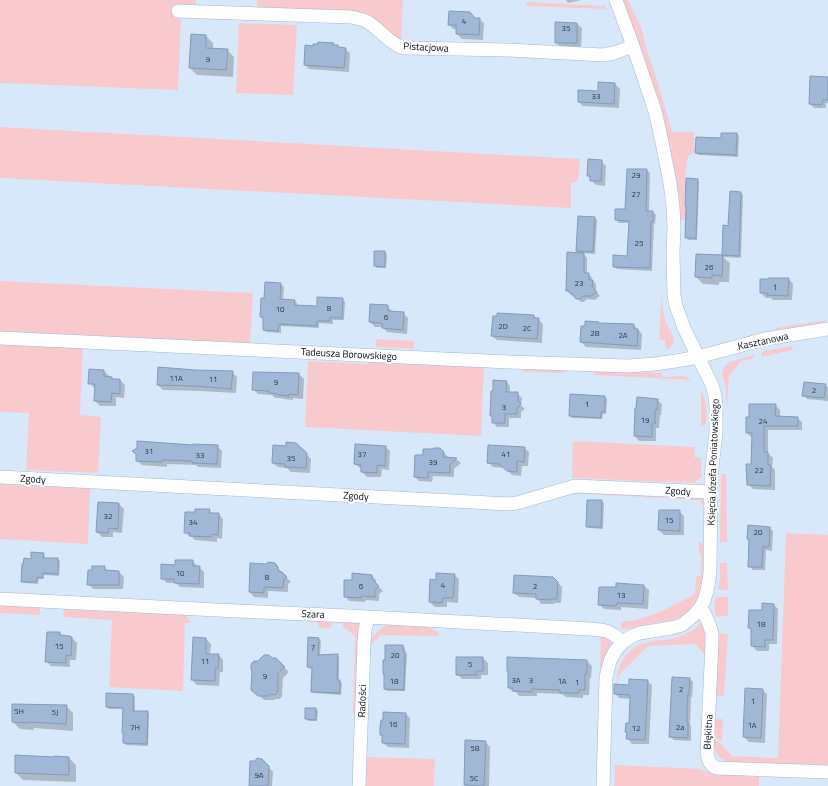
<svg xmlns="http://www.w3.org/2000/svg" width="828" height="786" font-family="'Titillium Web',sans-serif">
<rect width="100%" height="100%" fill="#d8e8fb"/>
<path fill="#f9cacd" d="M0,0H196V4L194,6H176L175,18L181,19L178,90L0,83Z
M257,0H403L401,40L364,15L257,7Z
M622,0H628L642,29L645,44L660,90L672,132H694V152L688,156L685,178L684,206H686L685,220H680L678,196V194L677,192L669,147V145L645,61L628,16L629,13L626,11Z
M527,2L606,6L605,9L526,6Z
M239,23L297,25L293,95L236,93Z
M0,127L580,159L578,181L571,183V208L0,178Z
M0,281L253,293L250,344L0,333Z
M662,285C661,298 662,310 666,323C669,329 672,334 674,341L672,346L667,349L665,346V340L659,339Z
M826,320V325L776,333V328Z
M376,339L414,341V349L376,347Z
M0,343L83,347L80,415L101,417L98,473L26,470L29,413L0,412Z
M806,343L807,346L806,343L793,346L792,350L762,357L761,352Z
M753,355L754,358L741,361L729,376L727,406L726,394V388L722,374L724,367L730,362Z
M370,360L484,366L481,436L305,427L308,361L369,364Z
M524,368L565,370V373L523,372Z
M595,371L662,373V377L685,376L691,380L595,375Z
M701,390C702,394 704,396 705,400C708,407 706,417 706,424L704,426H701Z
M573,441L695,447L694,457L701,458V475H702V477L693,483L572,478Z
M721,474H726L727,542H720Z
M0,484L90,489L88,544L0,539Z
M574,492L701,498L704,501V505H701L700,500L588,494L574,493Z
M786,533L828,535V770L728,763C715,755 715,754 713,738L722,745L732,756L778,758Z
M699,542H701L703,544C703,569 706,606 678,618C668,622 658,622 648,624C638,626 630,629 621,629V622L636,620L658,613L695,594L696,576H701V556L699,552Z
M720,563H727L728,590H718L720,578Z
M716,597H728V616L716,617L714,606Z
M0,603L40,608V615L0,613Z
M64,609L113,612L114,610L184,614L188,618L191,623H185L183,691L109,687L112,620L63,617Z
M307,620L360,621L357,712L353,713L355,636L343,627V623L333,622L330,628H320L317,622H309Z
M703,621L706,633V656L695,644L648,646L618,676L617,691L616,696C616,688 616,679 618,671C622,656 634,644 650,642C659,640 669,640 678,637C688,634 696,629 703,621Z
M388,623L422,626L433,629L438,633L439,636L381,635L371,645L368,643L377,632Z
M717,633L728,634L724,696H715Z
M601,634L610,640L611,642L610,647L602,666L600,674Z
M717,719H723L722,742L713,736L714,721Z
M367,757L435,759L434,786H366Z
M615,765L701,769L703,771L717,773L750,775L751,777H759V786H614Z"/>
<path fill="#0003" d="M566,0H581L568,3Z
M475,19H479L484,23L483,40L462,39L457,34V29H453L449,25Z
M577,24L582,28L581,48L561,47L556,43Z
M192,35L206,36L213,43V49L227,50L234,57L233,77L197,75L190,68Z
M333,44L340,48L345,49L350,53L349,72L309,69L305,65L314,47Z
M828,78V103H826V108H814L810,104Z
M615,84L620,89L619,108L583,106L579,102Z
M737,134L739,136L738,157L698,155L696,153L722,139Z
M601,161L606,166L605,186L596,185L591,180V178L588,176Z
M647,170L650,173L649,212H653L656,215L655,224H654L652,271L617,269L614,266L628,257L629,223H619L616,220L626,210Z
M697,180L699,182L697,240H688L686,237Z
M741,193L743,195L741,258L723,257L730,263L729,282H719V285L703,284L696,277L697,255L724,256L723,255L729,227Z
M579,217L595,218L597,220L595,254L583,253L587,258V274H589L592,278V280L596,284V291L600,296L595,300L587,299L584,302H581L574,295H571L567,291L580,254L577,251Z
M385,252L387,254L386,268H377L375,266Z
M789,279L793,284L792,300H773L771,298H766L761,293Z
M281,284L284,287L283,300H294L297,303V306L318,307L342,299L345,302L344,320H333V324L319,323V328L281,326V333L266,332L264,330V320L261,317L265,299Z
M387,306L392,311V312L403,313L408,318L407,334L387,332L382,327H375L370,322Z
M534,316L543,324L542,343L497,340L492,336L498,317Z
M634,325L642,334L641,350L586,347L581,342Z
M104,371L109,376L108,377L112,378L114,380H120L125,385L124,398L116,397V406H100L95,401L96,388H94L90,383Z
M232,372L237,377L236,393L200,391L163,390L158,385Z
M254,373L299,374L304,379L303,399L293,398V400L284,399L282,398H275L272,395L258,394L253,389Z
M506,382L510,386V393H517L522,398L521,405L525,409L521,412V418H509V427H497L493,422V417L491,415Z
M825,385L828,387V401L807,399L804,395Z
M605,397L607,399L606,414H603L602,419L572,418L570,415Z
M657,400L662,404L661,415H660L659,428H656V441H639L635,436Z
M775,405L780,410V417L797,418L802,422V430H768V453L773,458L772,467L775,470V490L753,489L748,484L752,465L753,437H751L747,433L750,418Z
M296,443L311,459L310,473L291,472L287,468L278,467L273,463L287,447Z
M194,446H217L222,451L221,468L198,467L196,465L167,464V467L142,465L137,461Z
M385,447L390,451L389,470L382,469L381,477H367L362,472V469L360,468L355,464Z
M524,448L529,452L528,466H522L521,476L512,475L505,468L493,467L488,462Z
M440,449L448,457V458L456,459L461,463L454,469V477L433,476L432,482L419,481L415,477L424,457Z
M602,501L604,504L603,529L589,528L587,526Z
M99,503L119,504L124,509L122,533L113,532V537H102L97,532Z
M209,510L213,514H219L223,519L222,539L217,538V542L195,540L192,537H190L185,532L196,513Z
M679,511L684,516V535H664L659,530Z
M769,528L773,531L772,551L766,550L765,570H753L749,566L750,541L748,539Z
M43,554L45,556V559H58L60,561L59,576L44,575V579H39L38,584L24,583L22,581L32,560Z
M192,561L204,572V588L180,587L176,583H167L162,578L176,566Z
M274,564L291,582L288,584V592L268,591V598L254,597L250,592L266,565Z
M104,567L109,572H119L124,577L123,589H93L88,584L93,571Z
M454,575L459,579L458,603L447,602V607H435L430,602L437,581Z
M372,576L376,580V584L383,591L379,594V601L366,600L365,602L349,601L345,596L353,581Z
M553,578L562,587L561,603H554V604H541L537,598L519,597L514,593Z
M644,586L649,590L648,609L621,607V610L604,609L599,604L617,588Z
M774,605L778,609L777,644H769V651H757L752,646V631L749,627L763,611Z
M60,633L63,637L72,638L77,643L76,660H70V667L51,666L46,661Z
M206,639L211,644L210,655H219L223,660V672H220L219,686L197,685L192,680Z
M319,639L321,641L320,656L337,655L339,657V681L342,683L341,695L314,693L312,691L313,668L310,669L308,667Z
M403,646L405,648V652L407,654L405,691H387L385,689L386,661Z
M457,658H483L488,663V675H481V679H462L457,674Z
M271,659H275L289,672L283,678L282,696L280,699H276L274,700H264L252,689Z
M587,661L592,666L591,678H590L589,695H583V698L566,697L562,694L537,693V696H519L516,692H513L509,688V672L508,671Z
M690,679L693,682L692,697H691L690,725L691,726V741L674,740L670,737Z
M647,681L652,685L649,744H632L628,739L630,724L631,699L619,698L615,693L630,686Z
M746,689L762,690L767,694L765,743L749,742L744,737Z
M133,695L135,697V712H147L149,714L148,746L126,745L124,743V709H109L107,707Z
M66,706L73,713V731L34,728V730L20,729L13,722Z
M316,709L318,711L317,721H308L306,719Z
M406,714L410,718L409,748L388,747L383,743V737L381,735Z
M466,741L485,742L490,747L489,786H466L465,785Z
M69,758L76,765V782L23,780L16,773Z
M255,762L267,765L273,772L272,786H250Z"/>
<path fill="#a0b8d6" stroke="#839bb8" d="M449,11L470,12L475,18H480L479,35L456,34V25H448Z
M555,22L577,23V43H555Z
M191,34L206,35V48L228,49L226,70L189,68Z
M318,42L334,43L333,45H338V47L346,48L344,68L304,65L305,45L313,46V44H318Z
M810,76L828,77V100H823L822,105L809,104Z
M598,82L615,83L614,104L578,102V90L598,91Z
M721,133H737L736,155L695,153L696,137L721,138Z
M588,159L602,160L601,181H590V176H587Z
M627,169H647L646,211H653V222L651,221L650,268L613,267V255L627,256L629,221L615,220V209H625Z
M686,178L698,179L696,238H685L686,206H685Z
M730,191L741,192L739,256L722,255L723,225L728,226Z
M578,216L595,217L593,252L576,251Z
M374,251H385V267L374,266Z
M567,252L584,253V273H589V280H593L592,287L597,292L591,296H583L580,299H576L569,291H566Z
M696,254L723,255L722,276L712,275V278L695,277Z
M768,278H789L788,296L767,295V293H760V279H768Z
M265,282L281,283L280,299L295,300L294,305L317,306V297L343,298L342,318L330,317V321H317V326L279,324L278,331L263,330V317H260L261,298H264Z
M370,304L388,305V311L404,312L403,330L382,328V323L369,322Z
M497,313L534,315V318H539L537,339L491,336L493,316H497Z
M585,321L599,322L598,323L634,324V329H638L637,346L580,342L581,326H585Z
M158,367L195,370L233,371L231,389L194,386L157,385Z
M89,369L104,370V376L112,377V379H120V394L112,393L111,402L94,401L95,384H88Z
M253,372L299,373L298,395L289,394V396L278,395V394L269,393V391L252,390Z
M493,380L507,381L506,392H518V400L521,404L517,408V414H505V423H492V416H490L491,391H493Z
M804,382L826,384L824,398L802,396Z
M570,394L605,396V412H601V418L569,416Z
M637,397L658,399L657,410H655V424H652V437L634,436L635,408H636Z
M749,404H776L775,416L798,417V426H764V452H768V465H771L770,486L747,485L746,464H751L752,433H746V417H749Z
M137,441L193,445V444L218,445L217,464L192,463V461L162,460V462L136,461V454L132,451L137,448Z
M286,442L296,443L307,453L306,468L285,467V464L272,463L273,445L286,446Z
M355,444L386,446L385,466L377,465V473L361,472V465L354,464Z
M488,445L525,447L524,462L517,461V472L507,471L499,464L487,463Z
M434,448H440L444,452L443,457L457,458L450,465V473L428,472V478L414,477L415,455H423V449H432Z
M587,500H602L601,527H586Z
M98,502L119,503L118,529L109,528L108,533L96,532Z
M195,509H210L209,513H219L218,535L213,534L212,537L190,536V533H184L185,512H195Z
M659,510H680V531L658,530Z
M748,525L770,527L769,547H763L762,567H748L749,539H747Z
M31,552L44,553L43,558H58V574L43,573L42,578L37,577L36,582H21L22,564H23L24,558L31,559Z
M175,560H193V566H200L199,584L174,583V579H161V564L175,565Z
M268,562L275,563L278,567V571L282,572L287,577L284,579L283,588L264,587V593L249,592L250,563L266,564Z
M92,566H105V570L119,571V585H87L88,570H92Z
M352,573L372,575V579L379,586L375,590V597L361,596V598L344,597V580H352Z
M436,573L455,574L453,598H443L442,603L429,602L430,579L436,580Z
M514,575L553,577L558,582L557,599H549V600L536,599V594L513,593Z
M616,583L644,585L643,604L617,603L616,606L598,605L599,587H616Z
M762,603L774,604L773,640H765V647L751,646V628H748L749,610H762Z
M47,632H60V635L70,636V637H72L71,656L66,655V663L45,662Z
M193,637L206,638V654H219L218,668H215V681L191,680Z
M308,637L319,638L318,655L338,654L337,680H340V693L311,692L312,667H307Z
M385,645H403V651H405L404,690L384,689V674H383V660H385Z
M264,655H269L272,658H276L285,667L278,673V691L275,695L271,694L269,696H258L251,690L252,671L251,670V664L254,661H258Z
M456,657H483V671H476L477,675H456Z
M507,657L587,660V674H585V690H579V693H560V690L532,689V692L513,691V688H508V671H507Z
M672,677L690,678L689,694H688L687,708V722H688V738L669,737Z
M629,679L648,680L645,740L626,739L627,733L625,732L626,723H629L630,695L614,694V684L629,685Z
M745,688L763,689L761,738L743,737Z
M106,693L133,694V711H148L147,744L123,743V733H122L123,708L106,707Z
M12,704L67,705L66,724L27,722V723L12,722Z
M305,708H316V720L305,719Z
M383,712L406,713L405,744L382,743V735H380V727L381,720H383Z
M465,740L486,741L484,786L464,785Z
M15,755L54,757V756L69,757V775L15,773Z
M257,758L262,759L269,766L268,786H249L250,761H255Z"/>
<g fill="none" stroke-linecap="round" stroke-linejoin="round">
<defs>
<path id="minor" d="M178,11L351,17C356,18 361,19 366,21C379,28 390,45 405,48L507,50L603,55L614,53L633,46
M0,338L509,362L628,366L655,364L682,360L698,357L765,339L828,329
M0,477L509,504L517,503L575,486L710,492
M0,599L237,611L350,616L590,629C607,630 610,631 623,642
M700,608L703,611L708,621L712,633V642L707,754C708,760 710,766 717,768L828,772
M359,786L364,643L365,630L368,617
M603,786L606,677L610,661L615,651L623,642L632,636L640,633L671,628L682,625L694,615L700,608L704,601L707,591L710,573L711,477L716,432V407L715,396L712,385L684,328L676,306L674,295L673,253L674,227L673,207L670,183L662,142L656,115L652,102L633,46L616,0"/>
</defs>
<use href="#minor" stroke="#a1b9d7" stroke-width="14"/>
<use href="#minor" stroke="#fff" stroke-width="13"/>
</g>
<g text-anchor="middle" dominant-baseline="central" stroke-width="4" stroke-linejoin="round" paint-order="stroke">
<g font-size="8" fill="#2c3848">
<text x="464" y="21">4</text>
<text x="566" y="28">35</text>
<text x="208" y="59">9</text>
<text x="596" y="96">33</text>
<text x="636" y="175">29</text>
<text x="636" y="194">27</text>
<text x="639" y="243">25</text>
<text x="709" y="267">26</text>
<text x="579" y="283">23</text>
<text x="775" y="287">1</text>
<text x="329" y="308">8</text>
<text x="280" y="309">10</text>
<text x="386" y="317">6</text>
<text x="503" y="326">2D</text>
<text x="527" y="328">2C</text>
<text x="595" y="333">2B</text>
<text x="623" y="335">2A</text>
<text x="176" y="378">11A</text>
<text x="213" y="379">11</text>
<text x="276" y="382">9</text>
<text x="814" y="390">2</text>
<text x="587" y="404">1</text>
<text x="504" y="407">3</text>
<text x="645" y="420">19</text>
<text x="763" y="421">24</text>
<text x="149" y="451">31</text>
<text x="362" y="454">37</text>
<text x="506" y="454">41</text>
<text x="200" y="455">33</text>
<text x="291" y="458">35</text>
<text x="433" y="462">39</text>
<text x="759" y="470">22</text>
<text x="108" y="516">32</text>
<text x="669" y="520">15</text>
<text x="193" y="522">34</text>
<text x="758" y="532">20</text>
<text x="180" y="573">10</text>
<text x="267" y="577">8</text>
<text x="443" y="585">4</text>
<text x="361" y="586">6</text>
<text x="535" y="586">2</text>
<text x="621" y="595">13</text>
<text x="761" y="624">18</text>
<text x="59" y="646">15</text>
<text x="313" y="647">7</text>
<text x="395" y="655">20</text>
<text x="205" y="661">11</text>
<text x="470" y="664">5</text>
<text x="265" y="676">9</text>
<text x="516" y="680">3A</text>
<text x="531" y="680">3</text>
<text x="394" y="681">18</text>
<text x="562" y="681">1A</text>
<text x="577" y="682">1</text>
<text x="681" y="689">2</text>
<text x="753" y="701">1</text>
<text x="19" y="711">5H</text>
<text x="55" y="712">5J</text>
<text x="393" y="724">16</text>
<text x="752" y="725">1A</text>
<text x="135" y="727">7H</text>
<text x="680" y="727">2a</text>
<text x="636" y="728">12</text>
<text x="475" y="748">5B</text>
<text x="259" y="775">9A</text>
<text x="474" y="778">5C</text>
</g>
<g font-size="10" fill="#060e18" stroke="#fff">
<text transform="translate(426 47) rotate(3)">Pistacjowa</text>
<text transform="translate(763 341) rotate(-12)">Kasztanowa</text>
<text transform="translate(349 354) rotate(3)">Tadeusza Borowskiego</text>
<text transform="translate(713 462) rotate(-88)">Księcia Józefa Poniatowskiego</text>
<text transform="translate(33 479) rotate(3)">Zgody</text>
<text transform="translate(678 491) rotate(3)">Zgody</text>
<text transform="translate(356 496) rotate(3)">Zgody</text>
<text transform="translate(313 614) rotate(2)">Szara</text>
<text transform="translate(362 701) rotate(-88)">Radości</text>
<text transform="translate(708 732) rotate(-87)">Błękitna</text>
</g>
</g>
</svg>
